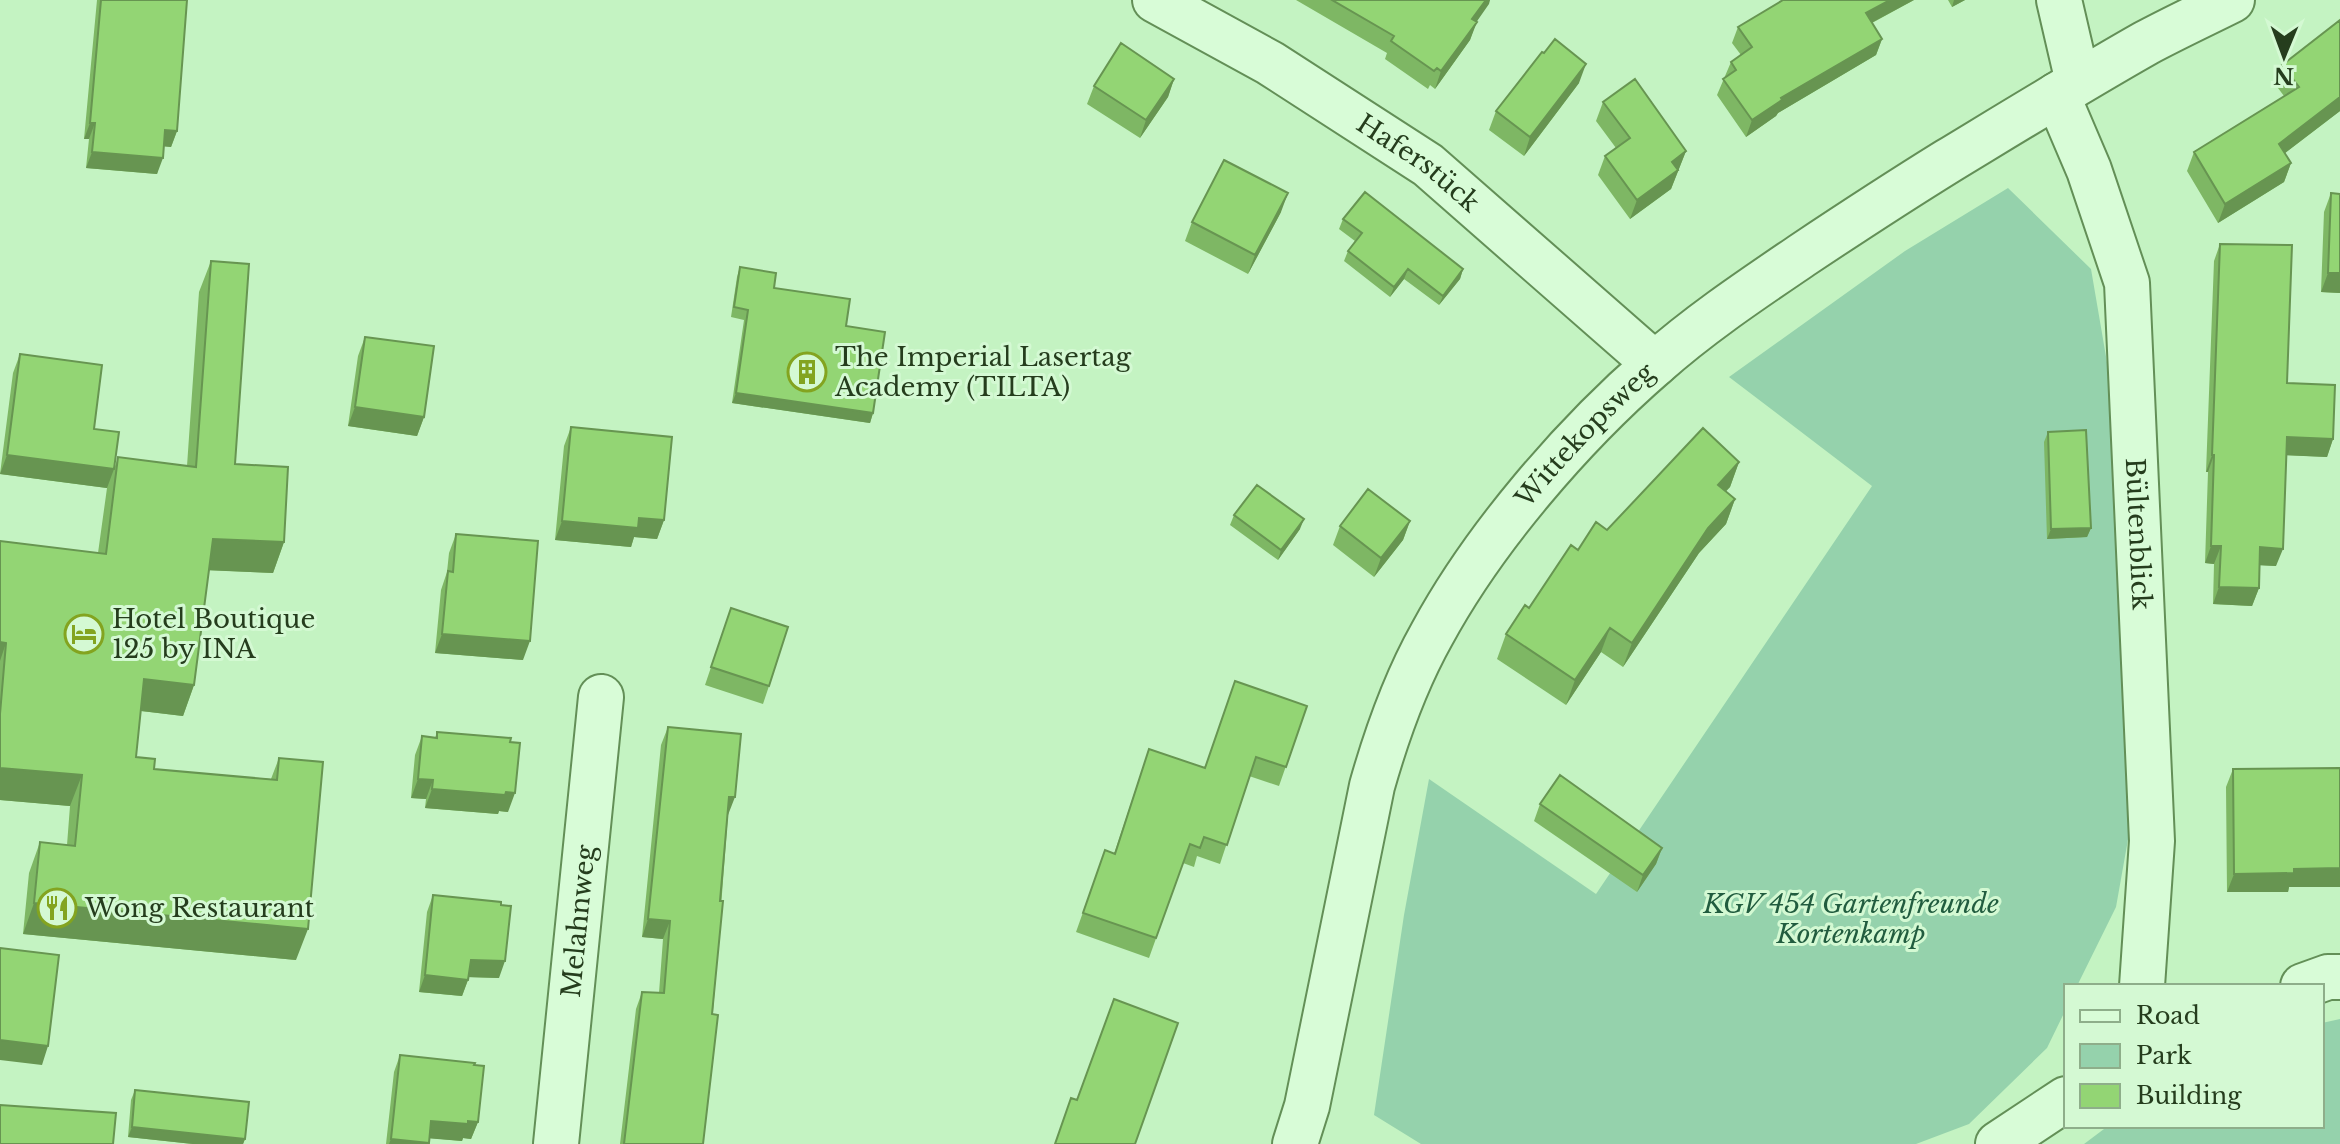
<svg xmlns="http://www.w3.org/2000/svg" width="2340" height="1144" font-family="'Libre Baskerville',serif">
<rect width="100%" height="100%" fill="#c4f3c2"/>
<path fill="#95d2ac" d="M2008,188L2091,269L2116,415L2132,817L2116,907L2077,986H2066V1009L2047,1048L1969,1124L1916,1144H1421L1374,1115L1404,915L1429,779L1596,894L1872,486L1729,377L1905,251Z
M2340,1019V1144H2084L2108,1126H2322V1023Z"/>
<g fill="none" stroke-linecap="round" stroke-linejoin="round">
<defs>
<g id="minor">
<path id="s1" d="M1155,0L1270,63L1428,165L1655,364"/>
<path d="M2059,0L2078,82"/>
<path id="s2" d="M2057,95L2089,170L2127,283L2152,841L2142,986"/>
<path d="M2303,986L2328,977H2340"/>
<path id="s3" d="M556,1144L601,697"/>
<path id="s4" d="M1295,1144L1307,1106L1372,786C1387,733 1405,682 1432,634C1484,538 1572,436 1655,364C1700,324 1751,290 1801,256C1849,224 1898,192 1948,161C2014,121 2079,81 2146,43C2174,28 2204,14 2232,0"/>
<path d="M1998,1144L2066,1099"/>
</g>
</defs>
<use href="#minor" stroke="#638f57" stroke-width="48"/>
<use href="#minor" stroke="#d8fcd7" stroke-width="44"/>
</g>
<path fill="#7eb764" d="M97,0H187L177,131L171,147L164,146L157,174L86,168L89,139H84Z
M1296,0H1490L1476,22L1470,40L1435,89L1430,85L1428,89L1385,59L1387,53Z
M1914,0L1872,23L1882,39L1876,55L1778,113L1776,116L1746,137L1717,95L1731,62L1741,55L1732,43L1738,27Z
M1948,0H1965L1952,7Z
M2340,20V111L2285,153L2291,163L2284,182L2218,223L2187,171L2194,152L2284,96L2275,84L2282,65Z
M1544,53L1579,83L1524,156L1489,130L1496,111Z
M1174,79L1168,97L1140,138L1087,104L1094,86Z
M1603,102L1686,151L1671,189L1630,219L1598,175L1605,156L1616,148L1596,121Z
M2331,193L2340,293L2321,292L2324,212Z
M1281,212L1248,274L1185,241L1192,222Z
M1343,219L1463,269L1460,279L1439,305L1404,279L1390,297L1344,261L1348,251L1355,241L1339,229Z
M2220,244L2287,383L2333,439L2327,457L2286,455L2276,566L2260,565L2259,588L2252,606L2213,604L2214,564L2205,563L2208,472H2206L2214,261Z
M211,261L235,464L284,542L273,573L209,570L194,685L183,716L141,711L136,757L154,769L271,779L279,758L296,960L23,934L29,873L40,842L67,845L70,806L0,800V541L98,553L107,488L0,474L13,373L20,354L94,429L114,469L118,457L187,466L199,292Z
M740,267L774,288L846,326L873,413L870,423L732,403L744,320L731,317L737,277Z
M365,337L424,417L417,436L348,426L358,356Z
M571,427L664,520L657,539L634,537L631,547L555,540L564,446Z
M2048,432L2091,528L2087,537L2047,539L2044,442Z
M1739,462L1730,487L1726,491L1735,499L1726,524L1699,553L1623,667L1601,652L1566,705L1497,659L1506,634L1529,608L1607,530Z
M1234,515L1300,529L1278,560L1230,525Z
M1410,521L1403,540L1374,577L1333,545L1340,526Z
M456,534L523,660L435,653L441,590L447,572L449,553Z
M731,608L769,686L763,704L705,685Z
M1307,706L1279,786L1249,776L1220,864L1197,856L1194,867L1183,863L1149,958L1076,932L1105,850L1114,854L1149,749L1205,768Z
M668,727L728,815L703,1144H620L636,1009L642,992L659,993L663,939L642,937L661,745Z
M437,732L508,812L499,811L498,814L425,808L426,799L411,798L415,755L422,736L435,738Z
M2233,769L2289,887L2288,892H2227L2226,787Z
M1540,804L1662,848L1656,864L1637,892L1534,821Z
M433,895L499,978L469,977L462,996L419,992L427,912Z
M400,1055L478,1122L471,1139L463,1138L462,1141L430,1138L429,1144H386L394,1072Z
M135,1090L245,1139L243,1144H193L128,1137L131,1100Z"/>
<path fill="#679551" d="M1486,0H1490L1489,4L1466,37L1472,19Z
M1890,0H1914L1860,29L1866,13Z
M1954,0H1965L1952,7Z
M1477,22L1470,40L1435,89L1441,71Z
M1882,39L1876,55L1778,113L1776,116L1746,137L1752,120L1781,98Z
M1586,64L1579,83L1524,156L1530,137Z
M1174,79L1168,97L1140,138L1146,120Z
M2340,97V111L2272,163L2279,144Z
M90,123H95L89,139H84Z
M165,130L177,131L171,147L159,146Z
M1686,151L1671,189L1630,219L1637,200L1672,162Z
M92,152L163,158L157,174L86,168Z
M2291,163L2284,182L2218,223L2225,204Z
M1288,193L1281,212L1248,274L1255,255Z
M1408,269L1404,279L1390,297L1394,287Z
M1463,269L1460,279L1439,305L1443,296Z
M2328,273H2340V293L2321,292Z
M736,393L873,413L870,423L732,403Z
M355,407L424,417L417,436L348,426Z
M2287,437L2333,439L2327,457L2281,455Z
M7,455L114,469L107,488L0,474Z
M2212,455H2214L2208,472H2206Z
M1739,462L1730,487L1709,509L1718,485Z
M1735,499L1726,524L1699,553L1623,667L1632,643L1708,528Z
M639,518L664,520L657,539L634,537L631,547L555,540L562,521Z
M1304,519L1300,529L1278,560L1281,550Z
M1410,521L1403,540L1374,577L1381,558Z
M2091,528L2087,537L2047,539L2051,529Z
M213,539L284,542L273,573L202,570Z
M2211,546H2221L2214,564L2205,563Z
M2260,547L2283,549L2276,566L2254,565Z
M2219,587L2259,588L2252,606L2213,604Z
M1610,628L1601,652L1566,705L1575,680Z
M442,634L530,641L523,660L435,653Z
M0,642L6,643L0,661Z
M144,679L194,685L183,716L133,710Z
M0,768L82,775L70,806L0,800Z
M418,779L433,780L426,799L411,798Z
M432,789L506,792L515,793L508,812L499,811L498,814L425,808Z
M729,797H735L728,815H722Z
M1662,848L1656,864L1637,892L1643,875Z
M2340,868V887H2289L2288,892H2227L2234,874L2294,869Z
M34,903L308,929L296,960L23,934Z
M648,919L670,921L663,939L642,937Z
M471,960L505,961L499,978L465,977Z
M425,975L468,980L462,996L419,992Z
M0,1040L48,1046L42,1065L0,1060Z
M431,1121H468L478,1122L471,1139L463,1138L462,1141L425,1138Z
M132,1127L245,1139L243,1144H193L128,1137Z
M391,1139L429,1143V1144H389Z"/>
<path fill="#93d574" stroke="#679551" stroke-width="2" d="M101,0H187L177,131L165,130L163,158L92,152L95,123H90Z
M1332,0H1486L1472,19L1477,22L1441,71L1437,68L1434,71L1391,41L1394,36Z
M1783,0H1890L1866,13L1882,39L1781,98L1782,100L1752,120L1723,79L1736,70L1731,62L1752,47L1738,27Z
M2340,20V97L2279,144L2291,163L2225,204L2194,152L2299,87L2282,65Z
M1555,39L1586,64L1530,137L1496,111L1542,52L1544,53Z
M1121,43L1174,79L1146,120L1094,86Z
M1635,79L1686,151L1672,162L1678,170L1637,200L1605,156L1630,138L1603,102Z
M1224,160L1288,193L1255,255L1192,222Z
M1365,192L1463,269L1443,296L1408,269L1394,287L1348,251L1362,233L1343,219Z
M2331,193L2340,194V273H2328Z
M2220,244L2292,245L2287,383L2335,385L2333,439L2287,437L2283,549L2260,547L2259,588L2219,587L2221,546H2211L2214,455H2212Z
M211,261L249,264L235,464L288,467L284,542L213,539L194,685L144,679L136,757L155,759L154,769L277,780L279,758L323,762L308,929L34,903L40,842L75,846L82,775L0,768V714L6,643L0,642V541L106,554L118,457L196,467Z
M740,267L776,273L774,288L850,299L846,326L885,332L873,413L736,393L748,310L734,307Z
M365,337L434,346L424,417L355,407Z
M20,354L102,365L94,429L119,432L114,469L7,455Z
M571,427L672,437L664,520L639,518L638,528L562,521Z
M1703,428L1739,462L1718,485L1735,499L1708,528L1632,643L1610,628L1575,680L1506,634L1525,605L1529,608L1571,545L1578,550L1596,522L1607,530Z
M2086,430L2091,528L2051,529L2048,432Z
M1257,485L1304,519L1281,550L1234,515Z
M1368,489L1410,521L1381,558L1340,526Z
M456,534L538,541L530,641L442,634L448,571L453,572Z
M731,608L788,627L769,686L711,667Z
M1235,681L1307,706L1286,767L1256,757L1227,845L1204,837L1200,848L1190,844L1156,938L1083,913L1105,850L1115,854L1149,749L1205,768Z
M668,727L741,734L735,797H729L720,901H723L712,1014L718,1015L703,1144H624L642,992L664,993L670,921L648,919Z
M437,732L511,738L510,742L520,743L515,793L506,792L505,795L432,789L433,780L418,779L422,736L437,738Z
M2340,768V868L2294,869V873L2234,874L2233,769Z
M1560,775L1662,848L1643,875L1540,804Z
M433,895L501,902V905L511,906L505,961L471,960L468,980L425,975Z
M0,948L59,955L48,1046L0,1040Z
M1114,999L1178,1023L1135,1144H1055L1071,1098L1077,1100Z
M400,1055L475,1063L474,1065L484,1066L478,1122L468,1121V1124L431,1121L429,1143L391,1139Z
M135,1090L249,1102L245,1139L132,1127Z
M0,1105L116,1113L113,1144H0Z"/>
<defs>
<symbol id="building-ring" viewBox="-11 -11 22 22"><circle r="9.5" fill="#d4f9d3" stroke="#83a420" stroke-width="1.5"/><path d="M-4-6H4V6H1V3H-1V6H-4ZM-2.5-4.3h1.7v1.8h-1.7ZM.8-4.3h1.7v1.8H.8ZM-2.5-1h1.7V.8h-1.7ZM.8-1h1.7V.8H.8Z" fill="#83a420"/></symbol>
<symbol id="hotel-ring" viewBox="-11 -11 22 22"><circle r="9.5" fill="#d4f9d3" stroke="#83a420" stroke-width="1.5"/><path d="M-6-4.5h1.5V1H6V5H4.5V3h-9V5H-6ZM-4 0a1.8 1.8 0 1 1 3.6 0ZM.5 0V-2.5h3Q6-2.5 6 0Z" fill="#83a420"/></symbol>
<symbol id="restaurant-ring" viewBox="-11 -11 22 22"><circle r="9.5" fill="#d4f9d3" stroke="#83a420" stroke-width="1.5"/><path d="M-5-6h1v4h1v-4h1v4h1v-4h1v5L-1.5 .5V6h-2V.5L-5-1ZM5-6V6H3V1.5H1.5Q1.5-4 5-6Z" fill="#83a420"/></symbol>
</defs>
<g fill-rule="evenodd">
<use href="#building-ring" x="785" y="350" width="44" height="44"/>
<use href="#hotel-ring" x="62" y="612" width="44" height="44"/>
<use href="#restaurant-ring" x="35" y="886" width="44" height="44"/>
</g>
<g text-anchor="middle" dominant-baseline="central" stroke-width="6" stroke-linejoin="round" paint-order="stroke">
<g font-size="26" fill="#253d1d" stroke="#d4f9d3">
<text stroke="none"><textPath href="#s1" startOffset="310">Haferstück</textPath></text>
<text stroke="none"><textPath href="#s4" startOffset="782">Wittekopsweg</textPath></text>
<text stroke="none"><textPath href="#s2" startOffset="452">Bültenblick</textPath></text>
<text stroke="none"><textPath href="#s3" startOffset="224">Melahnweg</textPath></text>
</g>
<g font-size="26" fill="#253d1d" stroke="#d4f9d3" text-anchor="start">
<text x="835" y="357">The Imperial Lasertag<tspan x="835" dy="30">Academy (TILTA)</tspan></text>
<text x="112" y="619">Hotel Boutique<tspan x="112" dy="30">125 by INA</tspan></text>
<text x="85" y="908">Wong Restaurant</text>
</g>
<g font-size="26" font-style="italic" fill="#215c3f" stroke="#d4f9d3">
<text x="1851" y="904">KGV 454 Gartenfreunde<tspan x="1851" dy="30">Kortenkamp</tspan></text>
</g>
</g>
<rect x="2064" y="984" width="260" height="144" fill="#d4f9d3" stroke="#8eae8a" stroke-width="2"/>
<rect x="2080" y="1010" width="40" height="12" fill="#d8fcd7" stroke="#8eae8a" stroke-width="2"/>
<text x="2136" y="1024" font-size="24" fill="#253d1d">Road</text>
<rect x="2080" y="1044" width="40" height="24" fill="#95d2ac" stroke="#8eae8a" stroke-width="2"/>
<text x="2136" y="1064" font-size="24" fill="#253d1d">Park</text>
<rect x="2080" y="1084" width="40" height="24" fill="#93d574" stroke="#8eae8a" stroke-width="2"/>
<text x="2136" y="1104" font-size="24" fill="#253d1d">Building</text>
<g transform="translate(2284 56) rotate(181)" stroke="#d4f9d3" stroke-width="6" paint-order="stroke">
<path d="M0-6L14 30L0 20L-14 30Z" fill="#253d1d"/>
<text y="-12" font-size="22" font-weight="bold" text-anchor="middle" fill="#253d1d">N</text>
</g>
</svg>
